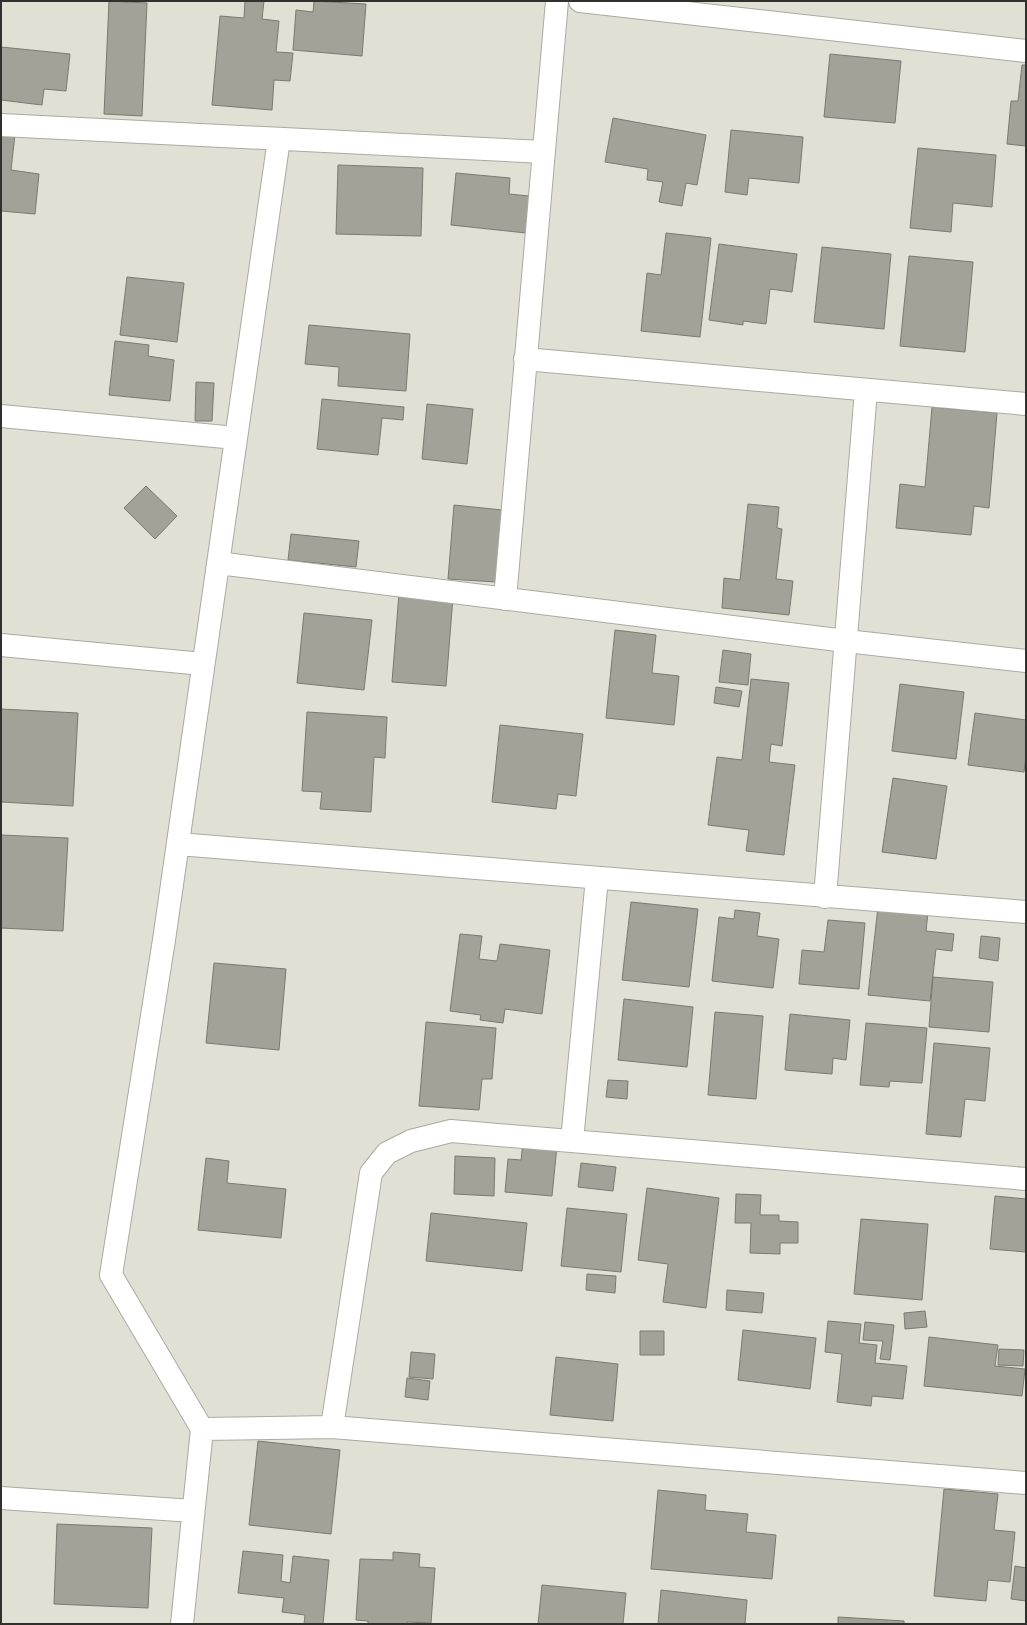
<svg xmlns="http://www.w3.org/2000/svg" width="1027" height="1625" font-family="'PT Sans',sans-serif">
<rect width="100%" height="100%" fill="#e0e0d5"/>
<path fill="#a2a298" stroke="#797a70" d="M109,1L147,3L142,116L104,114Z
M245,1H264L262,19L279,21L276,52L293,53L290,81L274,80L272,110L212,105L220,16L244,18Z
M314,1L366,4L362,56L293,50L296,10L313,12Z
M1,47L70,54L66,91L44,89L42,105L1,100Z
M830,54L901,61L895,123L824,117Z
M1022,65H1026V146L1007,144L1011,101H1018Z
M613,118L706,135L697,185L686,183L682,206L659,202L663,182L647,180L648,169L605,162Z
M731,130L803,137L799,183L749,178L747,195L725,192Z
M1,132L15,134L11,170L39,174L35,214L1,211Z
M918,148L996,155L992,207L953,203L951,232L910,228Z
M338,165L423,168L421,236L336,234Z
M456,173L510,178L509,194L529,196L526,233L451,225Z
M666,233L711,238L700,337L641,331L647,273L661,275Z
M719,244L797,254L792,292L770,289L766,324L743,321V325L709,320Z
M822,247L891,254L884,329L814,322Z
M909,256L973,262L965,352L900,346Z
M127,277L184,283L177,342L120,335Z
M309,325L410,334L406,391L338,386L339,367L305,364Z
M115,341L149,345L148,356L174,360L170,401L109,395Z
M196,382L214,383L212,421H195Z
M322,399L404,407L403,420L382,418L378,455L317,449Z
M427,404L473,409L467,464L422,459Z
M932,407L997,413L989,508L974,506L971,535L896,528L900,484L925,487Z
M146,486L177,516L155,539L124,508Z
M748,504L779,507L777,528L782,529L776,579L793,581L789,615L722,608L724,578L740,580Z
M454,505L502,510L496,582L448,579Z
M291,534L359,541L356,567L288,560Z
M399,593L453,597L446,686L392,682Z
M304,613L372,620L364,690L297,683Z
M615,630L656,635L652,673L679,676L674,725L606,718Z
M723,650L751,654L748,685L719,682Z
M751,679L789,683L782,746L771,744L769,762L795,765L784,855L746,851L749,830L708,825L717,757L742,760Z
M900,684L964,692L956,759L892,751Z
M716,687L742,691L739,707L714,703Z
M1,709L78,713L73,806L1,802Z
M307,712L387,717L385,758L374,757L371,812L320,809L322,792L302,791Z
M975,713L1026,720V755L1024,772L968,765Z
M500,725L583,734L576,796L558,794L556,809L492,802Z
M893,778L947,786L936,859L882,852Z
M1,835L68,838L63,931L1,928Z
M631,902L698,909L689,987L622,980Z
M878,907L928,912L926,931L954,934L952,951L936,949L930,1001L868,995Z
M735,910L760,913L757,936L779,939L773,988L712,981L719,917L734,919Z
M828,920L865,923L859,989L799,984L802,950L824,952Z
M460,934L482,936L479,959L497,961L500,944L550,950L542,1014L505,1009L503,1023L480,1020L481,1015L450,1011Z
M981,936L1000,938L998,961L979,958Z
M214,963L286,969L279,1050L206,1043Z
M933,977L993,982L989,1032L929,1027Z
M624,999L693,1007L687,1067L618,1060Z
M715,1012L763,1016L756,1099L708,1095Z
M790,1014L850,1020L846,1060L833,1058L832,1074L785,1070Z
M426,1022L496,1028L492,1079H482L479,1110L419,1106Z
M866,1023L927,1028L922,1083L890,1081L889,1087L860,1085Z
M934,1043L990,1048L985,1101L965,1099L961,1137L926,1134Z
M608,1080L628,1081L627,1099L606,1097Z
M523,1143L557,1146L552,1196L505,1192L508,1159L521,1160Z
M455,1156L495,1158L494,1196L454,1194Z
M206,1158L229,1161L227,1183L286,1189L281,1238L198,1230Z
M581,1163L616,1167L613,1191L578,1187Z
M647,1188L719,1198L706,1308L663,1302L668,1264L638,1260Z
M736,1194L761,1195L760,1215H779V1221L798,1222V1243H780V1254L750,1253L751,1223H735Z
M995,1196L1026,1199V1252L990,1249Z
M567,1208L627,1214L621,1272L561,1266Z
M431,1213L527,1223L522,1271L426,1261Z
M861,1219L928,1224L922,1300L854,1294Z
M587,1274L616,1276L615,1293L586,1290Z
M727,1290L764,1293L762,1313L726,1310Z
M925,1311L927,1327L905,1329L904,1313Z
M828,1321L861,1324L859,1343L877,1345L875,1363L907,1366L903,1399L872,1396L871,1406L837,1402L842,1354L825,1352Z
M865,1322L894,1325L890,1360L880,1359L883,1341L863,1340Z
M743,1330L816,1338L810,1389L738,1380Z
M640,1331H664V1355H640Z
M929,1337L998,1345L995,1366L1025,1369L1022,1396L924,1386Z
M999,1349L1024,1350L1023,1366L998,1365Z
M411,1352L435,1354L433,1379L409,1377Z
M556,1357L618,1364L613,1421L550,1415Z
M407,1378L430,1381L428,1400L405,1397Z
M258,1441L340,1450L331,1534L249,1525Z
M944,1489L998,1494L994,1530L1015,1532L1010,1582L988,1580L986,1601L934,1596Z
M658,1490L706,1495L705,1510L748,1514L746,1532L776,1535L772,1579L651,1569Z
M57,1524L152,1528L148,1608L54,1604Z
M243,1551L283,1555L281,1581L290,1583L293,1556L329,1560L323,1624H304L305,1615L282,1612L284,1598L238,1593Z
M393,1552L420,1554L419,1567L435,1568L431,1623L407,1622V1624H368V1621L356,1620L360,1559L393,1560Z
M1015,1566L1026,1568V1601L1011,1599Z
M542,1585L626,1593L623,1624H538Z
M661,1590L747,1600L745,1624H658Z
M838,1617L904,1621V1624H838Z"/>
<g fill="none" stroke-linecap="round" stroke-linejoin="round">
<defs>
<path id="minor" d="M580,1L1026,51
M1,125L543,152
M525,359L1026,404
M1,416L236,438
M218,563L846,641L1026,661
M505,599L557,1
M1,645L203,664
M178,844L1026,912
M825,897L866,390
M572,1141L597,878
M332,1427L1026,1483
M202,1429L111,1275L164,940L279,139
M1,1498L193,1511
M182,1624L202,1429L332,1427L371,1173L387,1153L411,1141L451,1131L1026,1179"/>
</defs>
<use href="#minor" stroke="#aaaaa0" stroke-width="24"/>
<use href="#minor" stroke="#fff" stroke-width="22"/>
</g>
<rect width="1027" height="1625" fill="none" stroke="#30302c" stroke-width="4"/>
</svg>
